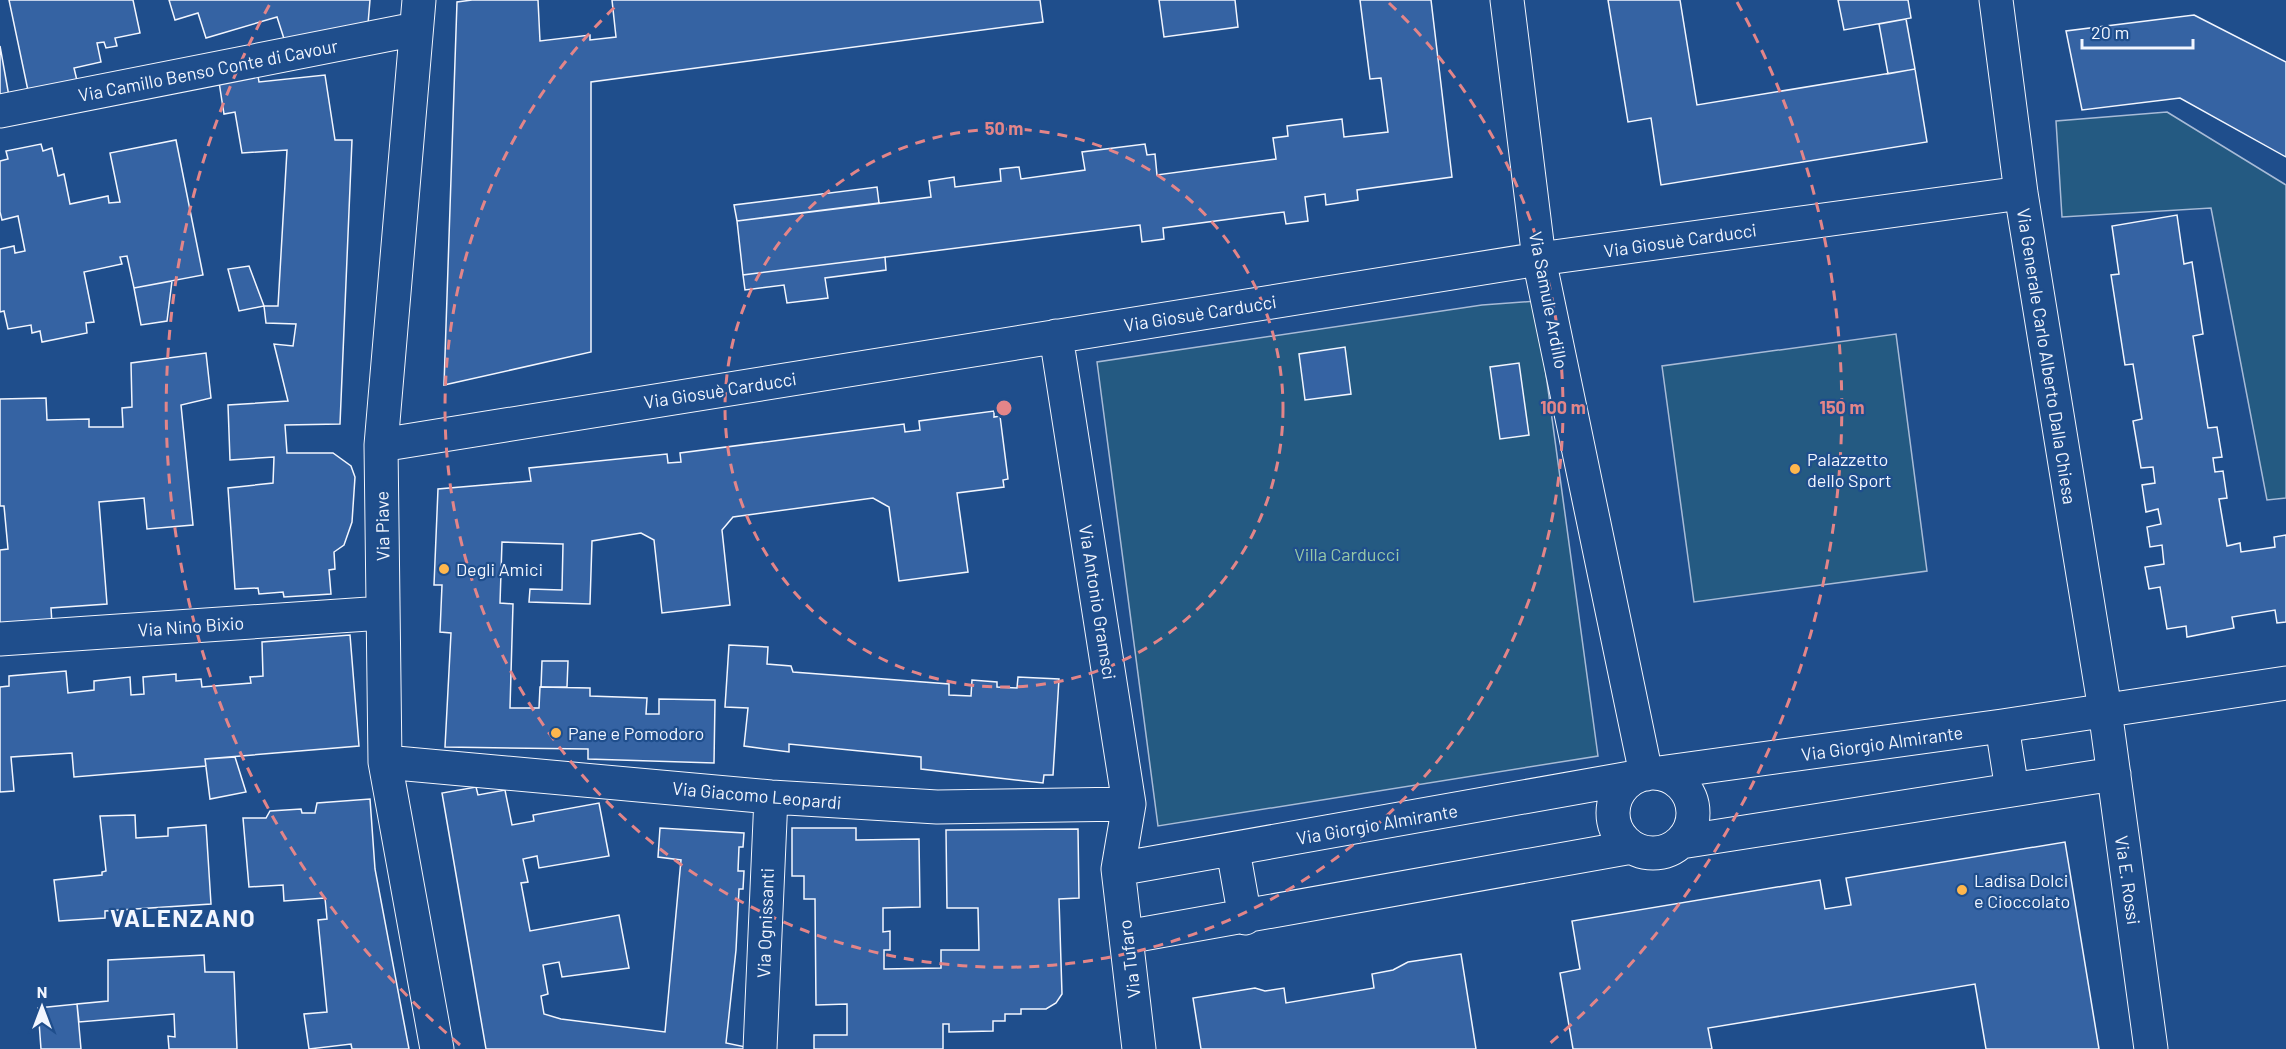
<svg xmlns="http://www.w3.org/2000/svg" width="2286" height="1049" font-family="Barlow,sans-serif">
<rect width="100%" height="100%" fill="#1f4e8c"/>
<path fill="#245a82" stroke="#a8bbd7" stroke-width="1.5" d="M2167,112L2286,185V498L2267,500L2211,208L2062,217L2056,121Z
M1536,301L1598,756L1158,826L1097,362L1482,305Z
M1896,334L1927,571L1694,602L1662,366Z"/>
<path fill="#3563a3" stroke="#f2f6ff" stroke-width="1.5" d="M9,0H133L140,33L115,38L117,46L106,48L104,42L97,43L101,62L74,68L79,89L30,100Z
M169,0H370L368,24L287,48L277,17L206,38L198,13L175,20Z
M472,0H538L540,41L590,35V40L616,37L612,0H1040L1043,22L591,82V352L444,385L457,2Z
M1159,0H1235L1238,27L1164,37Z
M1360,0H1431L1452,177L1357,190L1358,200L1326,205L1325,194L1305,197L1308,221L1286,224L1284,212L1163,228L1164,239L1142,242L1140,225L743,275L737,221L931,197L929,181L954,177L955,187L1001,181L1000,169L1019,167L1021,179L1085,170L1082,152L1145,144L1147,155L1155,154L1157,175L1276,159L1273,138L1288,136L1287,126L1342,119L1344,137L1388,132L1381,78L1370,79Z
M1608,0H1680L1697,105L1915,69L1927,142L1661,185L1651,118L1628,122Z
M1838,0H1908L1911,18L1844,30Z
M2194,15L2286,62V157L2180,98L2082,110L2066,31Z
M1906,19L1915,69L1888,74L1879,24Z
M0,46L10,102L0,104Z
M325,75L335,140H352L340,424L285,425L287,453H333L351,466L355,477L352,522L344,545L334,552L335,569L329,570L331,594L284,597L283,592L259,594L258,588L235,589L228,488L273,483L274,457L230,460L228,405L288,401L274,344L293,346L296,324L266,323L264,306H278L287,150L242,153L235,112L224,114L219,82L258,76L259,82Z
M176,140L203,275L134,288L127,256L120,257L122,264L84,272L94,322L86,323L87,333L42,342L40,331L32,333L31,325L8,329L4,311L0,312V249L14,246L15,253L25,251L18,216L2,220L0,212V161L8,159L6,151L41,144L43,151L52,148L58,176L64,174L70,204L108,196L109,203L120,202L110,153Z
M877,187L879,203L737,221L734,205Z
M2177,215L2184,264L2192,262L2203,334L2193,336L2208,428L2217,427L2222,457L2213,458L2215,472L2223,471L2227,498L2219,499L2227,546L2240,543L2241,552L2275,547L2274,537L2286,535V622L2277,623L2275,610L2232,617L2234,628L2187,637L2186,626L2167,629L2160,587L2149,589L2145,567L2164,564L2162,545L2150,547L2147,527L2161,524L2158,509L2146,512L2142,485L2155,483L2153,467L2141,468L2133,421L2142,419L2133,364L2125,365L2111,275L2119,274L2112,226Z
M885,257L886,270L825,278L828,298L787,303L784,285L745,290L743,275Z
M249,266L264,306L239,311L228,269Z
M172,281L167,321L141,325L134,288Z
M1345,347L1351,394L1305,400L1299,354Z
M206,353L211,398L181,405L193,525L147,529L144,498L99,502L107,604L51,608L52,624L0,628V550L8,549L4,506H0V399L46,398L47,420L89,419V427H123L122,408L132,407L131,363Z
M1519,363L1529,435L1500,439L1490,367Z
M994,411V417L1000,416L1008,479L1003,480L1004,487L957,493L968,572L899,581L889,507L873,498L733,517L722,530L730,605L662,613L654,540L641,533L592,541L590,604L529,602L530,589L562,590L563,544L502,542L500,603L513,604L510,708H539L540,687L590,688V696L647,698L646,714H659V699L715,700L714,763L588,759V749L445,747L451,633L440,632L442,585H434L438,489L531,481L529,468L667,454L668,463L681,462L680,453L904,424L905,432L920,430L919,421Z
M350,635L359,746L205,759L206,766L74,777L72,753L11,757L14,791L0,792V687L9,686V676L66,671L68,693L94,690V681L130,677L131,695L144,694L143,677L176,674V681L201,679L202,687L251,683L250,677L263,676L262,642Z
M729,645L768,647L767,664L791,666L793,672L949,684V695L971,696L972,680L997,682V687L1017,688L1018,677L1059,679L1053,775H1044L1043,783L921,769V757L789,744V752L744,746L748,708L725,707Z
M542,661H568L567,687H541Z
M235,757L246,792L210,799L205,759Z
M476,787L478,795L505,790L512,825L534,821L533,815L599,803L609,856L539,868L537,856L523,859L528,882L521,883L530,931L619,915L629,968L562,977L559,962L543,965L548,994L541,996L544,1014L561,1019L665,1032L681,860L658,857L660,828L744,833L743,847H739L738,871H744L743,889H739L736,950L726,1043L755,1049H486L442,793Z
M370,799L375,869L409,1049H352L351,1044L309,1049L304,1014L327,1012L318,920L327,919L325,898L284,901L283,885L249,887L243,818H266L270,811L301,809L302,813H315L317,803Z
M135,815L136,838L168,836V828L206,825L211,904L105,911V918L59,921L54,880L102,875V872L106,871L100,816Z
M792,828H856V840L919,839L920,907L883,908V932L890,931V950H884V969L941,968V950H979L978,908H947L946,830L1078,829L1079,898L1059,899L1062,994L1056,1003L1046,1009H1021V1014H1005V1021H993V1031L949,1032V1024H943V1049H814V1035H847V1004L816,1005L815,899H804V876H792Z
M2065,842L2099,1049H1986L1975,984L1708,1028L1712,1049H1573L1560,973L1580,969L1572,921L1820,880L1825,909L1851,905L1846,878Z
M1461,954L1476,1049H1201L1193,998L1255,988L1265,991L1284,988L1286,1003L1374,988L1372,974L1393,970L1408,962Z
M204,955L205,972H234L237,1049H169L168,1036L175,1037L174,1014L79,1022L77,1004L108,1001V960Z
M77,1004L81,1049H41L38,1008Z"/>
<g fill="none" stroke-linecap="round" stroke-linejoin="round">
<defs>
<path id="minor" d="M419,0L381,445L385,762L437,1049
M1507,0L1539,259L1646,774
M1996,0L2021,193L2105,710L2151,1049
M0,111L416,29
M1056,336L1129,804L1118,869L1139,1049
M381,445L1539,259L2021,193
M0,639L383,613
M2002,726L2012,790
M385,762L771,797L937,807L1129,804
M1659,773L2002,726L2286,683
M1613 813a40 40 0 1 1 80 0a40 40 0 1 1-80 0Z
M1681,842L2114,774
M1233,850L1245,918
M1118,869L1636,777
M1126,937L1632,847
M760,1049L771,797"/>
</defs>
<use href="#minor" stroke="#f2f6ff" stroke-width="35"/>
<use href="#minor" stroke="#1f4e8c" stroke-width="33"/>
</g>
<g fill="none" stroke="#e38589" stroke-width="3" stroke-dasharray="10 8">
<circle cx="1004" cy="408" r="279"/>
<path d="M1389 3A559 559 0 1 1 619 3"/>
<path d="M460 1045A838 838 0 0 1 271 2M1737 2A838 838 0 0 1 1548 1045"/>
</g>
<g fill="#ffb74d" stroke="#1f4e8c" stroke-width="2">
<circle cx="1795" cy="469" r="6"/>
<circle cx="444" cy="569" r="6"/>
<circle cx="556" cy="733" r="6"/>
<circle cx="1962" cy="890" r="6"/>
</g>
<g text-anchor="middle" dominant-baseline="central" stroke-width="4.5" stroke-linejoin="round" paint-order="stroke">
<g font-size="18" fill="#f2f6ff" stroke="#1f4e8c">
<text transform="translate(208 70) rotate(-11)">Via Camillo Benso Conte di Cavour</text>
<text transform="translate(1680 240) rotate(-8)">Via Giosuè Carducci</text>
<text transform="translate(1549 300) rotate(79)">Via Samule Ardillo</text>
<text transform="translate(1200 313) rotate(-9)">Via Giosuè Carducci</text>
<text transform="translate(2047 356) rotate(81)">Via Generale Carlo Alberto Dalla Chiesa</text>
<text transform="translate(720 390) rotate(-9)">Via Giosuè Carducci</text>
<text transform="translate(382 526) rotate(-91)">Via Piave</text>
<text transform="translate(1098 602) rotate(81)">Via Antonio Gramsci</text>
<text transform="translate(191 626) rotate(-4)">Via Nino Bixio</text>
<text transform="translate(1882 743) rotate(-8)">Via Giorgio Almirante</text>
<text transform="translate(757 795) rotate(5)">Via Giacomo Leopardi</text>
<text transform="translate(1377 824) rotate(-10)">Via Giorgio Almirante</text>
<text transform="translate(2128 880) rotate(82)">Via E. Rossi</text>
<text transform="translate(765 923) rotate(-88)">Via Ognissanti</text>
<text transform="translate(1129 959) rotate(-97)">Via Tufaro</text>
</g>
<g font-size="18" fill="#f2f6ff" stroke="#1f4e8c" text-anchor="start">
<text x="1807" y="459">Palazzetto<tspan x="1807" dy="21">dello Sport</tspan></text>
<text x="456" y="569">Degli Amici</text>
<text x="568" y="733">Pane e Pomodoro</text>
<text x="1974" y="880">Ladisa Dolci<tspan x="1974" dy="21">e Cioccolato</tspan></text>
</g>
<g font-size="18" fill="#97c8a6" stroke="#1f4e8c">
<text x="1347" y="554">Villa Carducci</text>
</g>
<g font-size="24" font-weight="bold" letter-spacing="1.5" fill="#f2f6ff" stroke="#1f4e8c">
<text x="183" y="917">VALENZANO</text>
</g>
</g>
<circle cx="1004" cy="408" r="9" fill="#e38589" stroke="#1f4e8c" stroke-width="3"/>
<g font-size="18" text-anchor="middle" font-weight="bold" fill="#e38589" stroke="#1f4e8c" stroke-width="4.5" stroke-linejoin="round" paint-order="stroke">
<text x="1004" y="135">50 m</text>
<text x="1563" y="414">100 m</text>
<text x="1842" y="414">150 m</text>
</g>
<g transform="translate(42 1007)" stroke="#1f4e8c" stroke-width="4.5" paint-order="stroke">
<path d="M0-4.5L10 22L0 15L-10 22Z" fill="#f2f6ff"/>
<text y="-9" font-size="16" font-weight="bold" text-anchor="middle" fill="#f2f6ff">N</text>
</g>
<path d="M2082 39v9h111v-9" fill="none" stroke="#f2f6ff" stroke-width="3"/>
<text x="2091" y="39" font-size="18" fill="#f2f6ff" stroke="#1f4e8c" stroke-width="4.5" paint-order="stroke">20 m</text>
</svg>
